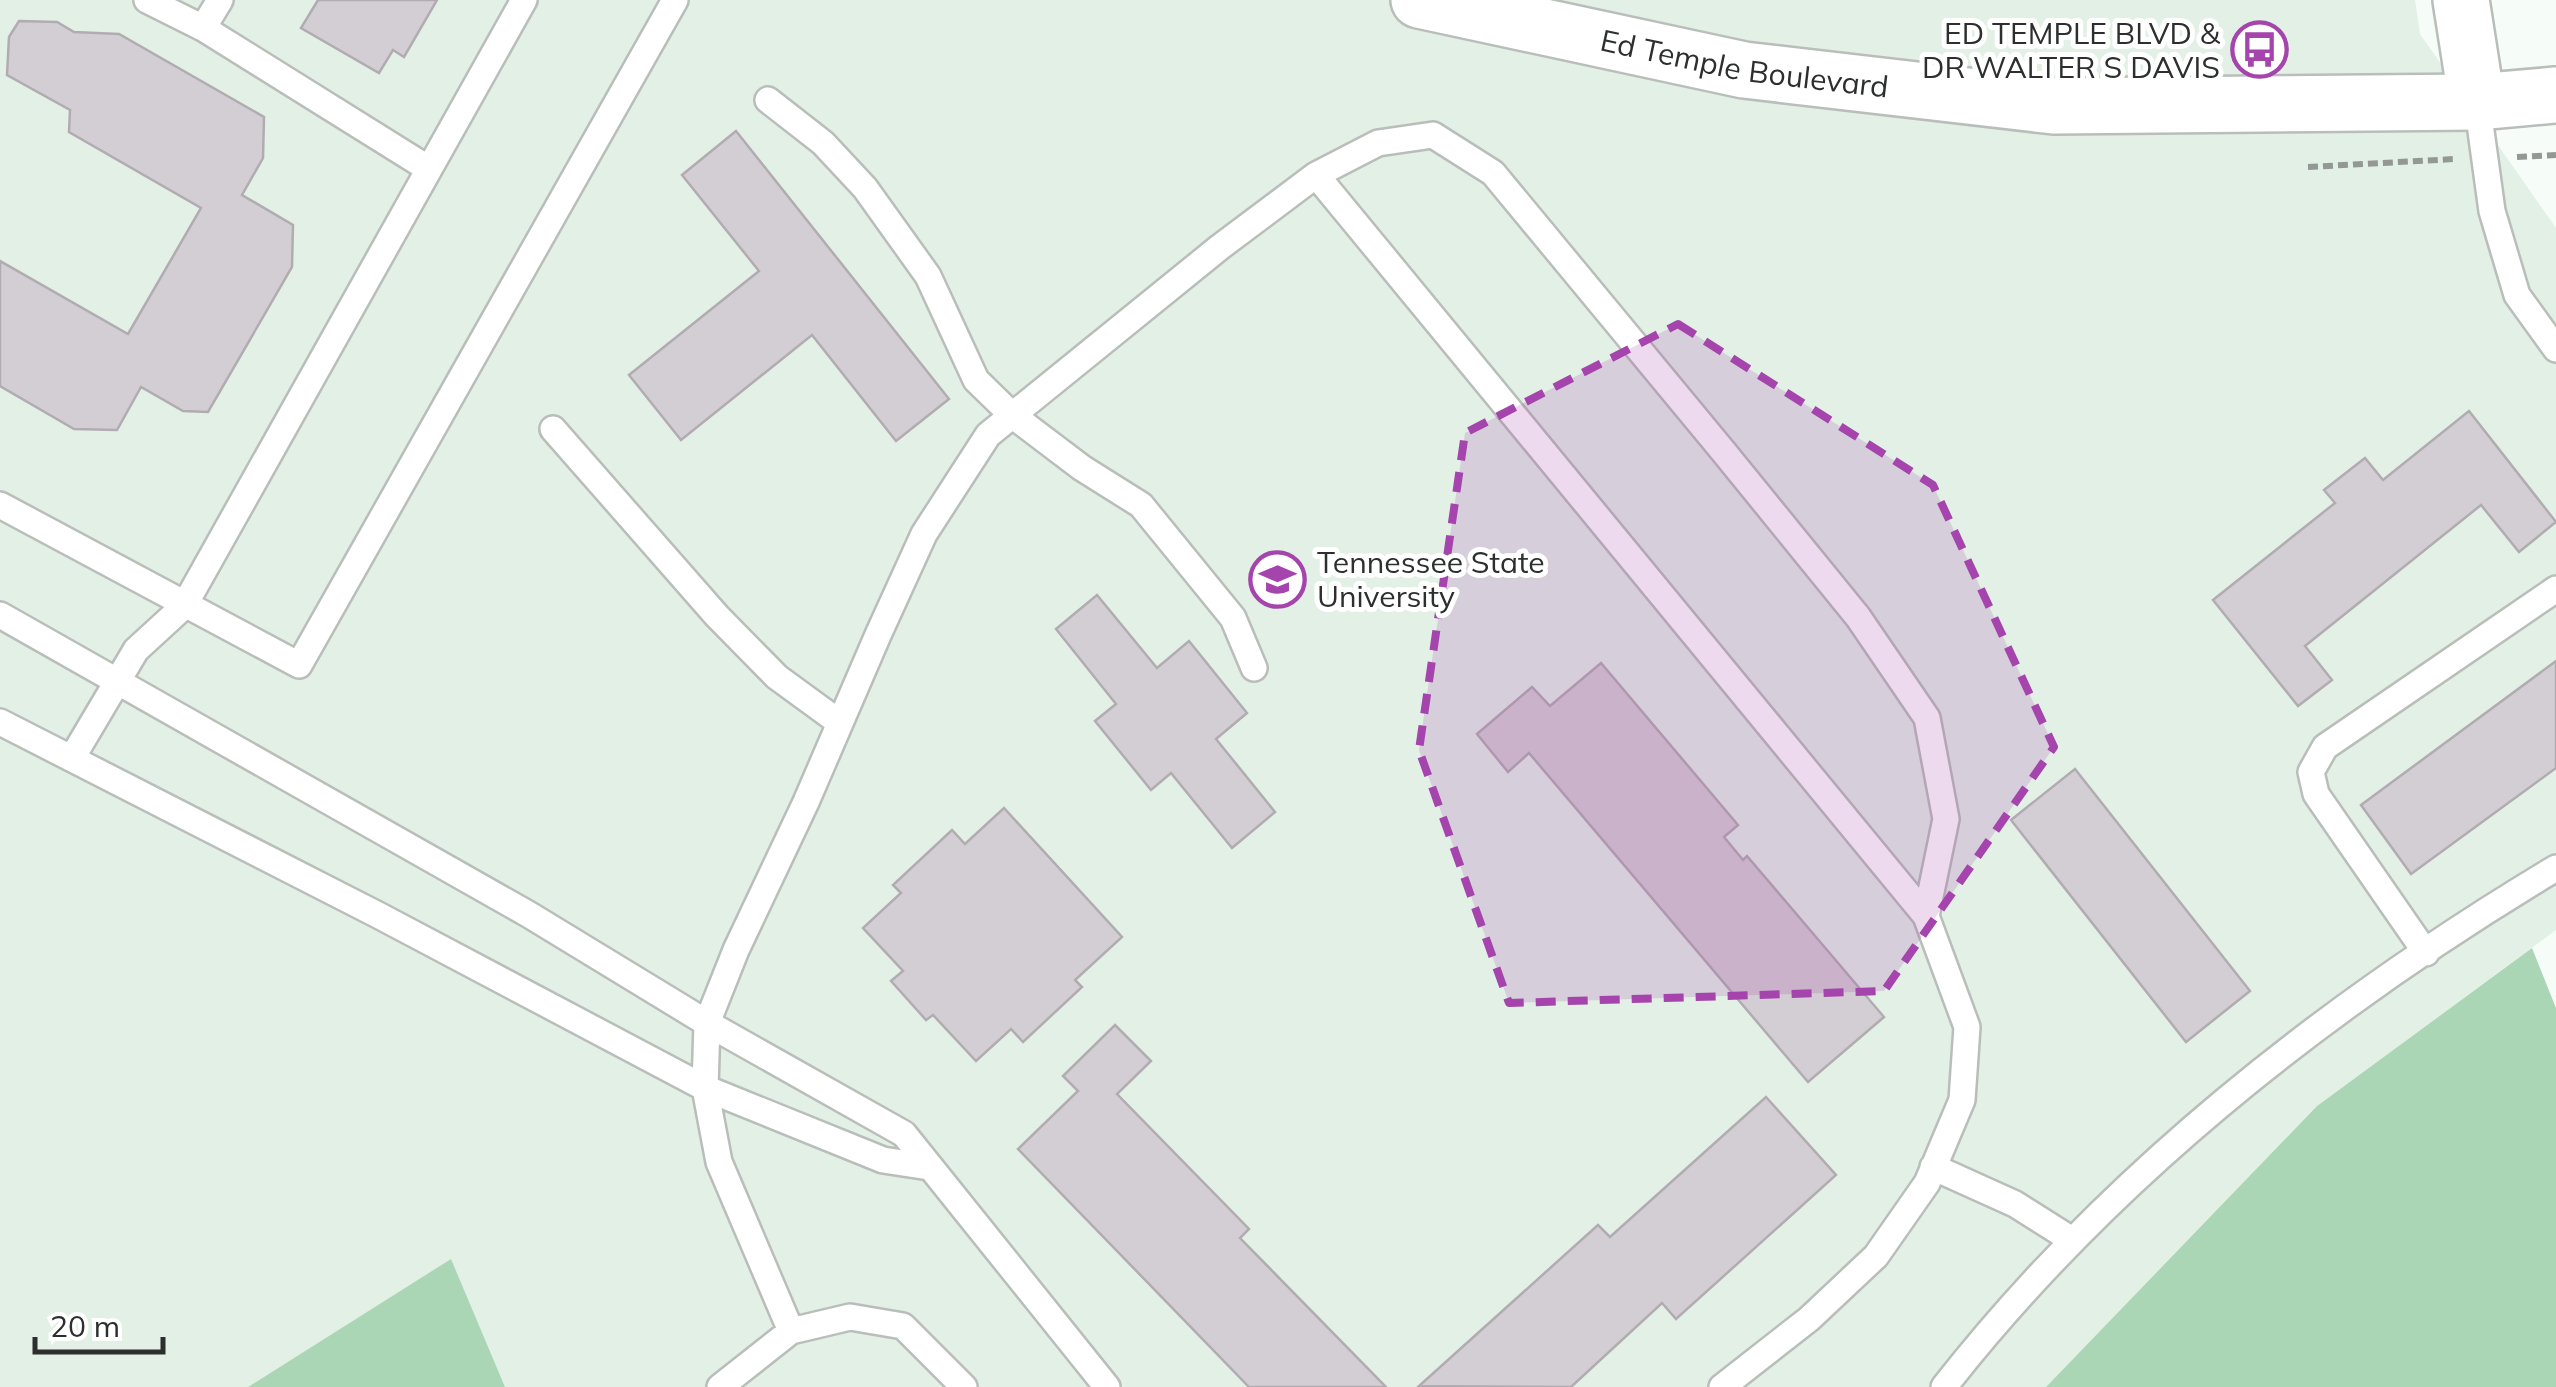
<svg xmlns="http://www.w3.org/2000/svg" width="2556" height="1387" font-family="Mulish,sans-serif">
<rect width="100%" height="100%" fill="#f6fcf7"/>
<path fill="#e3f0e6" d="M0,0H2415L2420,34L2556,228V930L2317,1106L2046,1387H505L451,1260L248,1387H0Z"/>
<path fill="#abd6b6" d="M2532,948L2556,1008V1387H2046L2317,1106Z
M451,1259L505,1387H248Z"/>
<path fill="#d3ced3" stroke="#b1acb1" stroke-width="2.5" d="M318,0H437L404,57L393,50L379,73L301,28Z
M19,21L57,22L74,32L119,34L264,117L263,158L242,195L293,225L292,267L208,412L183,411L141,387L117,430L74,429L0,386V261L128,334L201,208L69,132L70,110L7,75L9,37Z
M736,131L949,399L896,441L812,335L681,440L629,375L759,271L682,175Z
M2469,411L2556,522L2519,552L2481,505L2305,646L2332,680L2298,706L2213,600L2335,503L2324,490L2365,458L2383,480Z
M1097,595L1157,668L1189,641L1247,713L1216,739L1275,812L1232,848L1171,773L1151,790L1095,721L1116,704L1056,629Z
M2556,661V768L2411,874L2361,805Z
M1601,663L1738,825L1724,837L1743,860L1747,856L1884,1017L1808,1082L1529,753L1508,772L1477,734L1532,687L1550,706Z
M2075,769L2250,991L2186,1042L2011,820Z
M1004,808L1122,937L1075,980L1082,987L1023,1042L1011,1029L976,1061L933,1015L926,1020L891,981L903,971L863,928L901,893L893,885L952,830L965,844Z
M1115,1025L1151,1061L1117,1094L1249,1229L1240,1238L1386,1387H1249L1018,1149L1078,1091L1063,1076Z
M1766,1097L1836,1175L1676,1319L1662,1303L1571,1387L1419,1386L1598,1225L1610,1237Z"/>
<g fill="none" stroke-linecap="round" stroke-linejoin="round">
<defs>
<path id="lane" d="M147,0L203,28L429,169
M203,28L220,0
M768,100L823,143L865,188L928,276L976,380L1012,415L1082,468L1141,505L1233,618L1254,668
M2477,102L2492,211L2517,295L2556,349
M1316,175L1378,143L1433,135L1493,173L1723,451L1858,617L1927,718L1946,819L1926,916
M553,429L717,616L777,677L840,723
M0,505L299,665L675,0
M0,615L528,914L707,1023L904,1134L1107,1387
M0,722L378,915L705,1088L883,1160L929,1167
M72,758L136,650L184,606L524,0
M2426,953L2316,794L2311,772L2325,747L2556,589
M1933,1167L2015,1204L2072,1240
M720,1387L791,1331
M964,1387L903,1326L850,1317L791,1331L719,1162L705,1088L707,1023L736,950L806,802L878,635L924,534L988,435L1220,247L1316,175L1926,916L1967,1027L1962,1100L1927,1183L1876,1256L1809,1319L1722,1387
M1944,1387C2110,1175 2326,1006 2556,868"/>
<g id="secondary">
<path id="s1" d="M1419,0L1744,70L2054,106L2477,102L2556,95"/>
<path d="M2461,0L2477,102"/>
</g>
</defs>
<use href="#lane" stroke="#b9beba" stroke-width="30"/>
<use href="#secondary" stroke="#b9beba" stroke-width="60"/>
<path stroke="#939894" stroke-width="6" stroke-dasharray="10 5" stroke-linecap="butt" d="M2517,157L2556,155
M2308,167L2455,159"/>
<use href="#lane" stroke="#fff" stroke-width="25"/>
<use href="#secondary" stroke="#fff" stroke-width="55"/>
</g>
<path fill="#a444ac" fill-opacity="0.2" stroke="#a444ac" stroke-width="8" stroke-dasharray="20 12" stroke-linejoin="round" d="M1678,324L1933,485L2054,747L1884,991L1509,1003L1419,750L1465,433Z"/>
<defs>
<symbol id="bus-ring" viewBox="-11 -11 22 22"><circle r="9.5" fill="#fff" stroke="#a444ac" stroke-width="1.5"/><path d="M-5-6H5V4H4V6H2V4H-2V6H-4V4H-5ZM-3.5-4V0h7V-4ZM-3.5 1.2v1.5H-2V1.2ZM2 1.2v1.5H3.5V1.2Z" fill="#a444ac"/></symbol>
<symbol id="university-ring" viewBox="-11 -11 22 22"><circle r="9.5" fill="#fff" stroke="#a444ac" stroke-width="1.5"/><path d="M0-5L7-2L0 1L-7-2ZM-4 1L0 2.5L4 1V4Q0 6-4 4Z" fill="#a444ac"/></symbol>
</defs>
<g fill-rule="evenodd">
<use href="#bus-ring" x="2228" y="18" width="63" height="63"/>
<use href="#university-ring" x="1246" y="548" width="63" height="63"/>
</g>
<g text-anchor="middle" dominant-baseline="central" stroke-width="10" stroke-linejoin="round" paint-order="stroke">
<g font-size="30" fill="#2c2f2d" stroke="#fff" text-anchor="end">
<text x="2220" y="33">ED TEMPLE BLVD &amp;<tspan x="2220" dy="34">DR WALTER S DAVIS</tspan></text>
<text x="1317" y="562" text-anchor="start">Tennessee State<tspan x="1317" dy="34">University</tspan></text>
</g>
<g font-size="30" fill="#2c2f2d" stroke="#fff">
<text stroke="none"><textPath href="#s1" startOffset="332">Ed Temple Boulevard</textPath></text>
</g>
</g>
<path d="M35 1337v15h128v-15" fill="none" stroke="#2c2f2d" stroke-width="5"/>
<text x="50" y="1337" font-size="30" fill="#2c2f2d" stroke="#ffffff" stroke-width="8" paint-order="stroke">20 m</text>
</svg>
